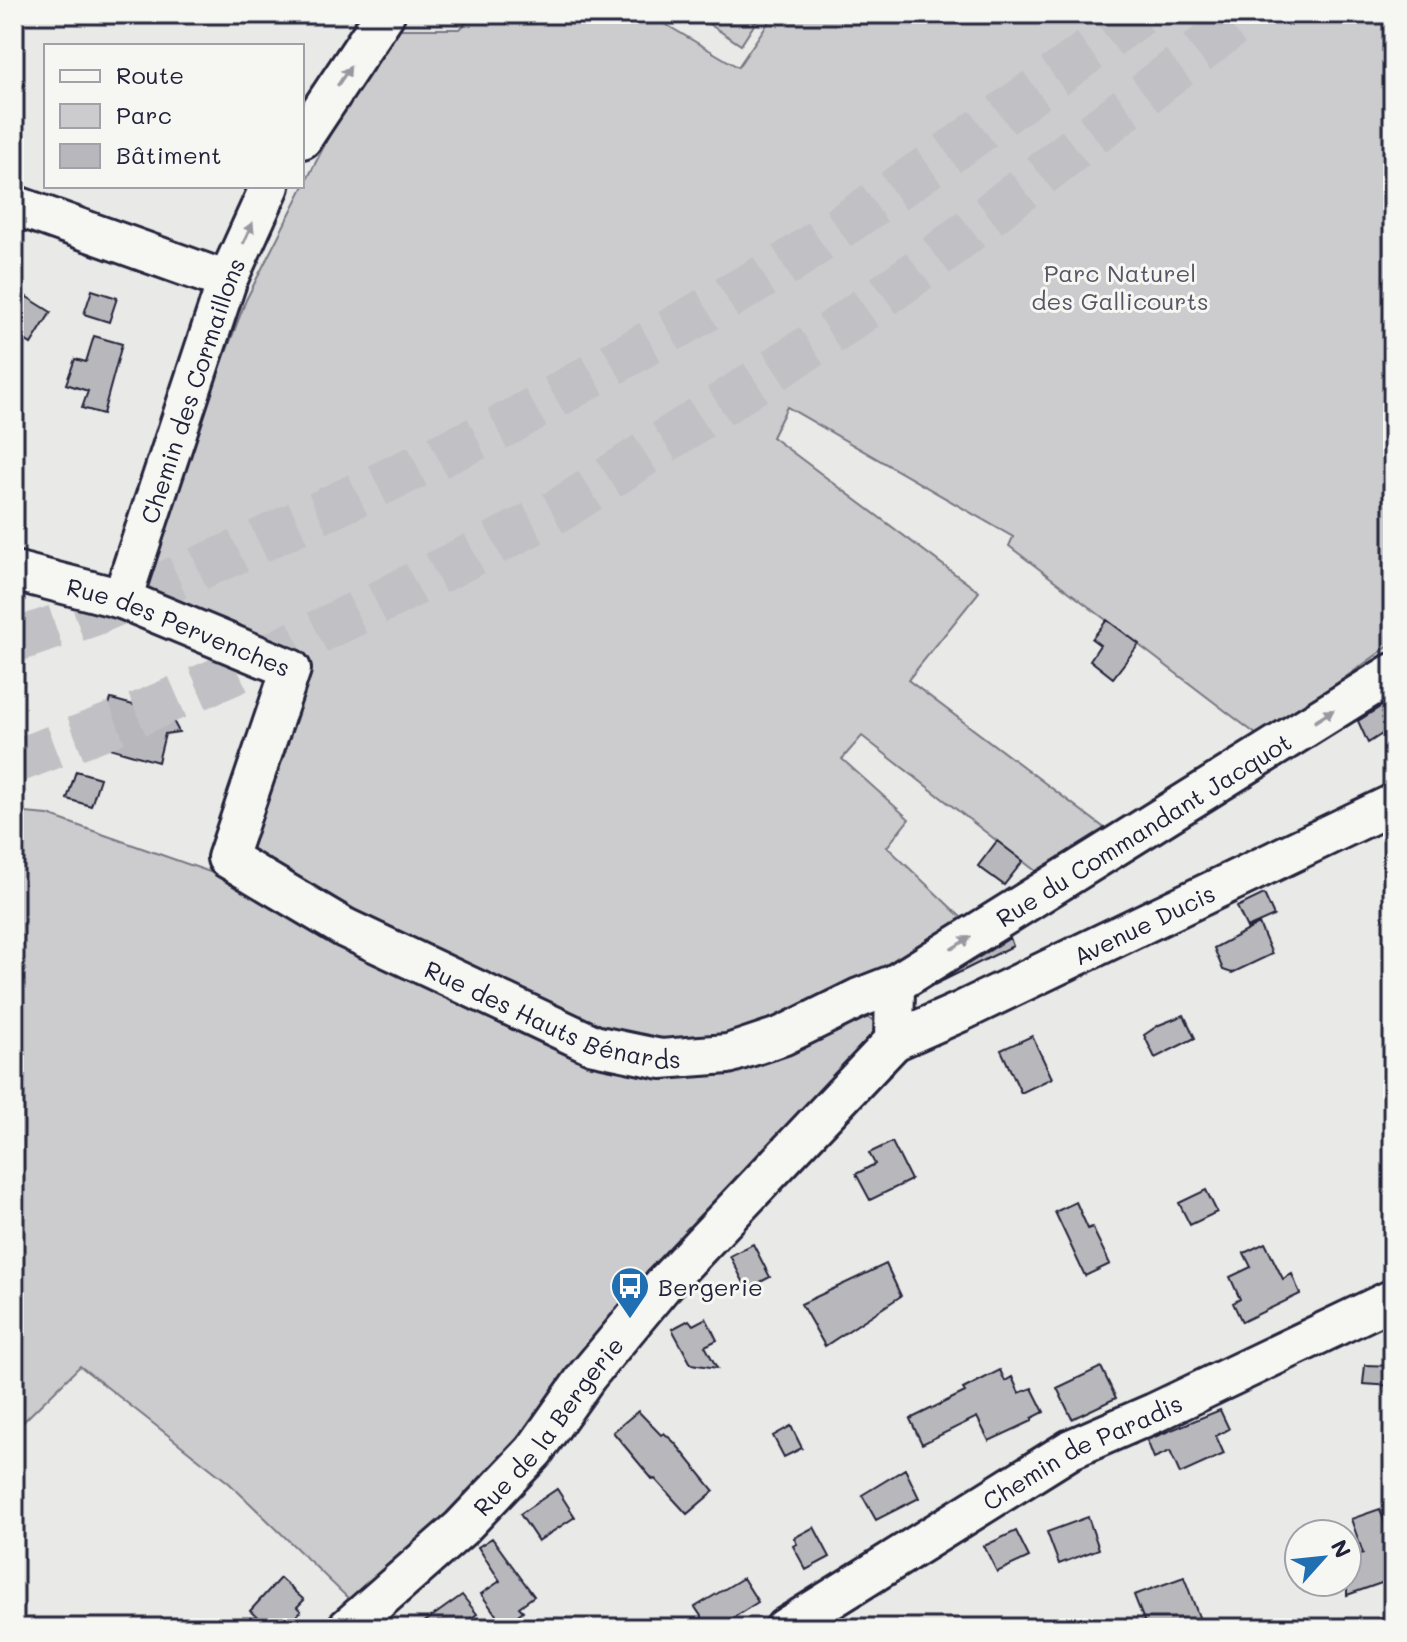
<svg xmlns="http://www.w3.org/2000/svg" width="1407" height="1642" font-family="Mali,sans-serif">
<rect width="100%" height="100%" fill="#e9e9e7"/>
<filter id="ink" filterUnits="userSpaceOnUse"><feTurbulence type="fractalNoise" baseFrequency=".0125" numOctaves="2"/><feDisplacementMap in="SourceGraphic" scale="16" xChannelSelector="R" yChannelSelector="G"/><feConvolveMatrix kernelMatrix="1 2 1 2 8 2 1 2 1" color-interpolation-filters="sRGB"/></filter>
<g filter="url(#ink)">
<path fill="#ccccce" stroke="#777784" stroke-width="2" d="M475,14H648L738,67L774,14H1393V643L1261,738L1009,546L1013,537L787,407L772,437L979,592L908,680L1111,833L1042,876L862,736L842,759L909,819L887,847L966,922L858,1014L875,1021L873,1038L480,1493L353,1603L229,1483L80,1366L14,1431V812L48,815L227,878L305,663L136,589L246,300L360,75L397,29H460Z
M711,14H761L741,45L706,22Z"/>
<path fill="#b8b8bc" stroke="#22223b" stroke-width="2" d="M14,289L51,312L31,344L14,333Z
M92,290L117,298L109,322L84,314Z
M94,336L122,344L103,414L82,408L88,391L66,384L75,359L86,362Z
M1107,620L1139,644L1113,678L1090,660L1100,645L1092,639Z
M111,699L170,715L179,732L165,734L158,762L96,744Z
M1393,699V727L1368,743L1358,721Z
M76,771L100,778L91,806L67,799Z
M997,841L1023,861L1004,885L978,866Z
M1264,894L1274,916L1247,928L1237,907Z
M1259,924L1272,954L1232,973L1223,970L1214,948Z
M1010,938L1013,946L934,985Z
M1184,1015L1195,1038L1155,1058L1144,1035L1159,1025Z
M1032,1036L1052,1078L1021,1093L1001,1050Z
M892,1142L911,1180L870,1200L856,1174L875,1164L869,1153Z
M1206,1190L1217,1212L1190,1225L1179,1203Z
M1076,1202L1088,1229L1092,1227L1110,1264L1085,1276L1055,1212Z
M1265,1243L1283,1279L1292,1274L1300,1294L1242,1322L1233,1303L1240,1299L1230,1277L1251,1267L1244,1253Z
M753,1244L770,1277L747,1289L730,1256Z
M886,1264L901,1296L825,1346L801,1304Z
M706,1318L717,1340L705,1346L717,1368L691,1364L672,1329L689,1320L693,1325Z
M1365,1365L1393,1366V1386L1363,1384Z
M1101,1367L1116,1398L1072,1419L1057,1388Z
M1000,1370L1005,1381L1012,1377L1019,1393L1032,1388L1044,1412L1032,1418V1421L989,1441L977,1417L922,1444L910,1419L965,1392L963,1389Z
M1220,1410L1229,1429L1216,1436L1224,1454L1180,1474L1170,1451L1154,1458L1147,1440Z
M638,1411L661,1435L664,1433L675,1443L714,1491L687,1514L655,1479L653,1480L613,1432Z
M791,1426L802,1448L784,1457L773,1436Z
M905,1469L919,1498L876,1520L862,1495Z
M557,1489L575,1517L538,1541L520,1514Z
M1380,1509L1393,1547V1579L1347,1595V1558L1363,1553L1351,1519Z
M1088,1517L1099,1549L1059,1564L1047,1532Z
M814,1527L830,1557L806,1570L793,1546L797,1544L794,1538Z
M1016,1531L1029,1557L997,1572L984,1546Z
M492,1538L534,1596L519,1607L523,1611L504,1626L481,1594L500,1581L478,1547Z
M1184,1577L1203,1628H1147L1134,1595Z
M280,1578L304,1600L297,1607L301,1611L285,1628H269L250,1611Z
M743,1578L758,1602L717,1628H709L695,1607Z
M462,1595L477,1614L458,1628H416Z"/>
<g fill="none" stroke-linecap="round" stroke-linejoin="round">
<path stroke="#c1c1c5" stroke-width="44" stroke-dasharray="44 22" stroke-linecap="butt" d="M14,641L91,615L234,553L509,423L786,264L956,148L1140,14
M14,762L134,716L231,674L388,598L561,509L834,331L907,279L1247,14"/>
<defs>
<g id="minor">
<path d="M302,139L385,14"/>
<path d="M14,205L227,281"/>
<path id="s1" d="M14,571L122,599L291,669L227,858L345,928L594,1045L661,1059L728,1054L782,1036L859,998L895,984L1393,673"/>
<path id="s2" d="M122,599L227,281L270,186"/>
<path id="s3" d="M894,1041L960,1012L1393,804"/>
<path id="s4" d="M347,1628L461,1528L534,1451L587,1376L662,1286L894,1041L895,984"/>
<path id="s5" d="M785,1628L1071,1449L1154,1413L1393,1299"/>
</g>
</defs>
<use href="#minor" stroke="#22223b" stroke-width="44"/>
<use href="#minor" stroke="#f6f6f2" stroke-width="38"/>
</g>
<defs><path id="oneway-solid" d="M-6-.8H1V-3.2L6.5 0L1 3.2V.8H-6Z" transform="scale(2)"/></defs>
<g fill="#9797a0">
<use href="#oneway-solid" transform="translate(344 76) rotate(-56)"/>
<use href="#oneway-solid" transform="translate(248 233) rotate(-66)"/>
<use href="#oneway-solid" transform="translate(1324 716) rotate(-32)"/>
<use href="#oneway-solid" transform="translate(961 943) rotate(-32)"/>
</g>
</g>
<defs>
<symbol id="bus-pin" viewBox="-11 -11 22 30"><path d="M0 17L-7.5 6A9.5 9.5 0 1 1 7.5 6Z" fill="#1f6fb2" stroke="#f6f6f2"/><path d="M-5-6H5V4H4V6H2V4H-2V6H-4V4H-5ZM-3.5-4V0h7V-4ZM-3.5 1.2v1.5H-2V1.2ZM2 1.2v1.5H3.5V1.2Z" fill="#fff"/></symbol>
</defs>
<g fill-rule="evenodd">
<use href="#bus-pin" x="608" y="1264" width="44" height="60"/>
</g>
<g text-anchor="middle" dominant-baseline="central" stroke-width="6" stroke-linejoin="round" paint-order="stroke">
<g font-size="24" fill="#555567" stroke="#f6f6f2">
<text x="1120" y="272">Parc Naturel<tspan x="1120" dy="28">des Gallicourts</tspan></text>
</g>
<g font-size="24" fill="#22223b" stroke="#f6f6f2">
<text stroke="none"><textPath href="#s2" startOffset="220">Chemin des Cormaillons</textPath></text>
<text stroke="none"><textPath href="#s1" startOffset="174">Rue des Pervenches</textPath></text>
<text stroke="none"><textPath href="#s1" startOffset="1516">Rue du Commandant Jacquot</textPath></text>
<text stroke="none"><textPath href="#s3" startOffset="276">Avenue Ducis</textPath></text>
<text stroke="none"><textPath href="#s1" startOffset="858">Rue des Hauts Bénards</textPath></text>
<text stroke="none"><textPath href="#s4" startOffset="286">Rue de la Bergerie</textPath></text>
<text stroke="none"><textPath href="#s5" startOffset="346">Chemin de Paradis</textPath></text>
</g>
<g font-size="24" fill="#22223b" stroke="#f6f6f2" text-anchor="start">
<text x="658" y="1286">Bergerie</text>
</g>
</g>
<rect width="1407" height="1642" fill="none" stroke="#f6f6f2" stroke-width="48"/>
<rect x="24" y="24" width="1359" height="1594" fill="none" stroke="#22223b" stroke-width="3" filter="url(#ink)"/>
<rect x="44" y="44" width="260" height="144" fill="#f6f6f2" stroke="#a1a1a9" stroke-width="2"/>
<rect x="60" y="70" width="40" height="12" fill="#f6f6f2" stroke="#a1a1a9" stroke-width="2"/>
<text x="116" y="84" font-size="24" fill="#22223b">Route</text>
<rect x="60" y="104" width="40" height="24" fill="#ccccce" stroke="#a1a1a9" stroke-width="2"/>
<text x="116" y="124" font-size="24" fill="#22223b">Parc</text>
<rect x="60" y="144" width="40" height="24" fill="#b8b8bc" stroke="#a1a1a9" stroke-width="2"/>
<text x="116" y="164" font-size="24" fill="#22223b">Bâtiment</text>
<g transform="translate(1323 1558) rotate(63)"><circle r="38" fill="#f6f6f2" stroke="#a1a1a9" stroke-width="2"/>
<path d="M0-6L14 30L0 20L-14 30Z" fill="#1f6fb2"/>
<text y="-12" font-size="22" font-weight="bold" text-anchor="middle" fill="#22223b">N</text>
</g>
</svg>
